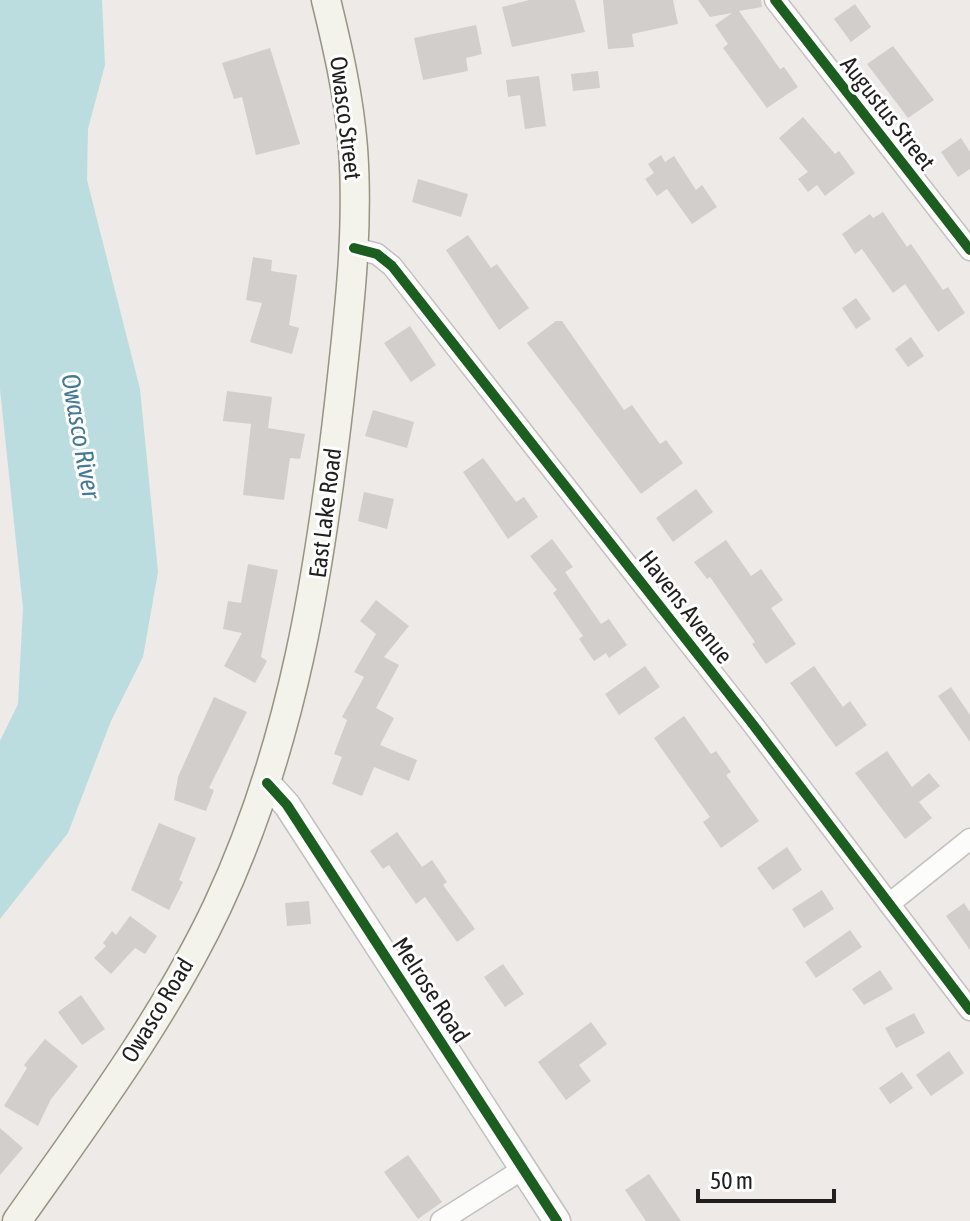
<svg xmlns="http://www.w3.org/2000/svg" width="970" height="1221" font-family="'Asap Condensed',sans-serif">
<rect width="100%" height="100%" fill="#edeae7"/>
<path fill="#bcdddf" d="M0,0H102L105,65L88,129L87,180L140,389L158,572L143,657L111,721L68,833L0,919V741L18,704L23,608L0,389Z"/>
<path fill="#d2cecc" d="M529,0H575L585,32L512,47L502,7Z
M603,0H673L678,24L632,34L634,47L608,49Z
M698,0H761L762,7L739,11L780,69L784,67L798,87L767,108L723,48L728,44L715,25L732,13L710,17Z
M855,4L871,27L851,42L834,19Z
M476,25L482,54L466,58L468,71L423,80L414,38Z
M893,46L934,100L908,118L867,64Z
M270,48L300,144L256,155L242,97L234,99L222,63Z
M598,71L600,88L573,91L571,74Z
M539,76L546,126L525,129L520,95L508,97L506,80Z
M803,117L835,154L839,151L855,173L825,196L817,185L808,192L798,179L808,172L779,138Z
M961,138L970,152V169L958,177L941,152Z
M661,155L665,162L674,156L696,190L702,185L717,207L692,224L667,189L657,196L645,179L654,173L648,164Z
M418,179L468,194L461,217L412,202Z
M883,212L907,247L911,244L943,290L948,287L965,313L938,332L905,284L893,293L862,249L855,254L842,234L870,214L873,218Z
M468,235L491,268L497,264L529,308L499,330L446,250Z
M253,257L272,260L271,271L297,275L289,325L299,328L292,354L250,342L262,303L246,300Z
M856,298L871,319L856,329L842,308Z
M556,321H562L624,410L632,405L660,444L666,440L683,463L641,494L527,343Z
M410,326L436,365L411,382L384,343Z
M911,337L924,356L908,367L895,349Z
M227,391L272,397L268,428L305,434L300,459L290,458L284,500L243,495L251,424L223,421Z
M373,410L414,422L407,448L365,436Z
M483,458L516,502L524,497L538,517L508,539L463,472Z
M696,489L713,512L673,542L656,518Z
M364,492L394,499L387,529L358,521Z
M552,539L573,567L565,572L601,624L609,619L627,645L609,658L606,653L594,661L579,639L583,636L553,593L557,590L530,556Z
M726,540L751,576L761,569L783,600L771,608L796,644L766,664L752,644L755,642L710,577L707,579L694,562Z
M248,564L278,570L261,657L267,661L255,683L224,666L242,633L223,629L228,601L241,603Z
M376,600L409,626L384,657L399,665L376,708L394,718L380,745L417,760L409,781L374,767L362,796L332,784L342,757L334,754L347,720L342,717L364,677L354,672L376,634L360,621Z
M645,666L660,687L619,715L605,694Z
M814,666L843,707L850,701L867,725L836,747L790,683Z
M951,687L970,715V742L938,696Z
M214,697L247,712L209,788L214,790L206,811L174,800L178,777Z
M684,716L711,754L716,751L731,772L726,775L759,821L721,848L703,822L710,817L654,738Z
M887,751L912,787L929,773L940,786L919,802L932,818L905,839L855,773Z
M159,823L196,838L179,880L183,882L169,910L131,890Z
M397,832L422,867L432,860L447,882L443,885L475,929L457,942L425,897L416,904L389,865L383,869L370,851Z
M787,847L802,870L773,890L757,868Z
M822,890L834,909L804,928L792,909Z
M309,901L311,924L287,926L285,903Z
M964,903L970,912V950L946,916Z
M130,916L157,936L145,954L135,948L111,974L94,958L106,946L103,943L112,931L116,935Z
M850,930L862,947L816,978L805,962Z
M503,964L524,994L505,1007L484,977Z
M880,970L893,989L864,1005L852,989Z
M81,995L105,1029L82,1045L58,1012Z
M914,1013L925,1033L896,1048L885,1028Z
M591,1022L607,1044L579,1065L591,1081L566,1100L538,1062Z
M45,1039L78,1066L51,1099L38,1126L4,1106L27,1068L24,1065Z
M949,1051L964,1073L931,1096L916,1075Z
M902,1072L913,1088L890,1104L879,1088Z
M0,1128L23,1148L0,1175Z
M408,1155L442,1202L418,1219L384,1172Z
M649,1174L681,1221H646L625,1190Z"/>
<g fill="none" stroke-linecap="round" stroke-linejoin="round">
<defs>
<path id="minor" d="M775,0L970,250
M354,248L377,254L392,266L751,722L970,1010
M889,904L970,839
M441,1221L523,1169"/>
<path id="tertiary" d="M267,783L287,805L557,1221"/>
<path id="secondary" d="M17,1221C88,1120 164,1019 217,907C293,745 320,572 340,395C349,313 359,230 353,148C349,97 338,49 326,0"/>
</defs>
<use href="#minor" stroke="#c3c1c0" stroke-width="23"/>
<use href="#tertiary" stroke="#c3c1c0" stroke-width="29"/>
<use href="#secondary" stroke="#979480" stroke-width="31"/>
<use href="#minor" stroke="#fcfcfb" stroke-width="20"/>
<use href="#tertiary" stroke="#fcfcfb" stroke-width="26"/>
<use href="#secondary" stroke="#f3f2eb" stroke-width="28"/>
<defs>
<path id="cycleway" d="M775,0L970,250
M354,248L377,254L392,266L751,722L970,1010
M267,783L287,805L557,1221"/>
</defs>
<use href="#cycleway" stroke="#fff" stroke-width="15"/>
<use href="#cycleway" stroke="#1b5e20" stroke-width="10"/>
</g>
<g text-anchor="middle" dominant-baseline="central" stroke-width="6" stroke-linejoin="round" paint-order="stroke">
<g font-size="24" fill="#1f1f1f" stroke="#fff">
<text transform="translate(888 113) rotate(52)">Augustus Street</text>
<text transform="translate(346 118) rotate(83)">Owasco Street</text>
<text transform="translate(325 513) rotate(-83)">East Lake Road</text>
<text transform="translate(686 607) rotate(52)">Havens Avenue</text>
<text transform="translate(431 990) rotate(57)">Melrose Road</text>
<text transform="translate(157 1010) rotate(-59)">Owasco Road</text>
</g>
<g font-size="26" font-style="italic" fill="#467a93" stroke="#fff">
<text transform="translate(81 436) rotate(80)">Owasco River</text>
</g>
</g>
<path d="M698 1189v12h136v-12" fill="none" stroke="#1f1f1f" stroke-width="4"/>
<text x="710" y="1189" font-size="24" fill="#1f1f1f" stroke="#ffffff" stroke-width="6" paint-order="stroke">50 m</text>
</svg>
